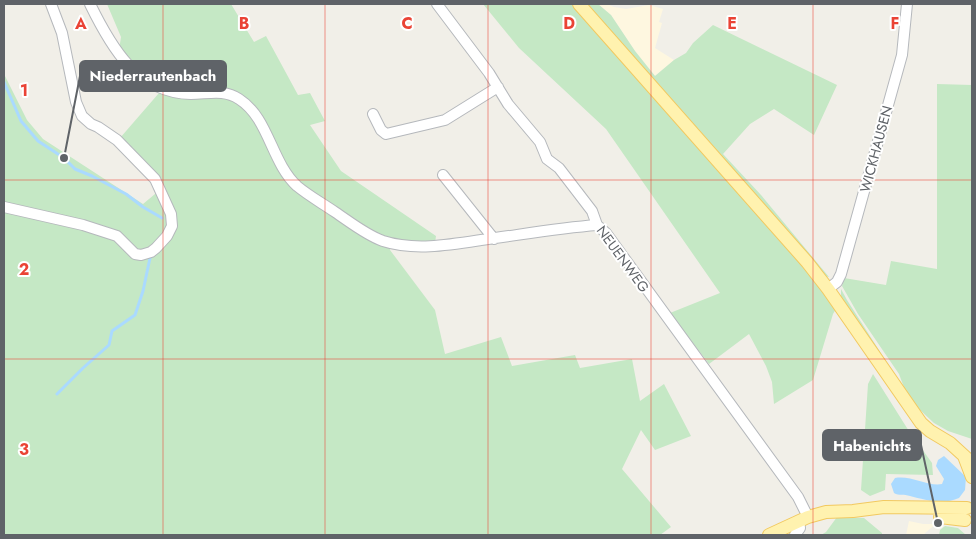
<svg xmlns="http://www.w3.org/2000/svg" width="976" height="539" font-family="Jost,sans-serif">
<rect width="100%" height="100%" fill="#f1efe8"/>
<path fill="#fef7e0" d="M598,4H607L614,7L626,9L649,5L663,9L659,22L662,23L655,48L674,60L655,76L635,51L611,15Z
M909,521L923,524H936L925,533L924,535H906Z"/>
<path fill="#c5e8c5" d="M107,4H231L254,42L266,36L298,95L310,93L325,121L310,125L341,171L436,236L435,243L422,244L378,236L293,178L265,128L223,89L209,87L202,88H174L160,84L145,75L119,50L121,37Z
M483,4H574L788,246L836,309L833,314L813,380L774,404L772,382L766,366L749,334L709,364L670,313L720,293L606,129L519,48Z
M585,4H598L611,15L635,51L655,76L674,60L686,53L693,43L713,25L837,85L814,135L774,109L750,124L723,154L761,195L829,277L824,276Z
M4,74L27,120L43,139L143,204L161,189L120,138L159,93L181,98L226,97L245,107L259,130L281,170L390,248V250L435,310L445,354L501,337L512,366L575,355L580,368L632,359L640,401L664,384L691,436L655,450L641,430L622,469L671,527L660,535H4Z
M937,84L972,85V439L948,431L934,423L919,409L905,390L899,374L858,314L842,286L844,278L886,285L891,261L937,269Z
M841,289L847,300L898,380L841,299Z
M873,374L907,428L932,463L933,475L886,474L885,490L870,496L861,490L868,384Z
M837,517L864,518L882,533V535H821L826,532Z
M945,526L958,528L966,535H939L940,530Z"/>
<path fill="#aadaff" d="M944,456L966,477L965,490L959,498C944,505 925,500 910,496C904,494 899,496 894,493L891,484L895,478C911,475 929,487 942,484L944,479L936,466L938,460Z"/>
<g fill="none" stroke-linecap="round" stroke-linejoin="round">
<path stroke="#aadaff" stroke-width="3" d="M4,82L21,121L38,141L64,158L75,169L92,176L126,194L143,207L162,218
M57,394L83,368L109,345L112,331L135,315L143,291L150,258L153,255"/>
<defs>
<path id="minor" d="M90,4C111,47 137,93 191,94C208,94 224,89 239,99C269,118 271,162 297,186C309,196 322,203 335,212C350,222 366,235 383,241C414,251 449,245 481,240C519,235 558,228 597,225
M437,4L489,73L508,104L540,142L547,159L559,168L592,211L597,225L606,233L798,497L808,517
M373,114L381,130L386,134L445,120L498,87
M443,175L494,239
M4,207L83,225L117,236L135,254L141,255L151,252L156,248L167,236L172,226L171,214L155,179L117,140L98,127L91,124L82,116L76,102L62,33L51,4
M828,289L837,282L841,274L902,55L907,4
M795,535L800,528L799,521"/>
<path id="major" d="M579,4L807,262L828,289L921,423L930,431L950,443L972,463
M964,456L972,477
M940,517L965,520
M769,535L808,517L826,512L853,511L884,507L967,508"/>
</defs>
<use href="#minor" stroke="#b5b8bc" stroke-width="12"/>
<use href="#major" stroke="#f2c960" stroke-width="14"/>
<use href="#minor" stroke="#fff" stroke-width="10"/>
<use href="#major" stroke="#fff2af" stroke-width="12"/>
</g>
<path fill="none" stroke="#ea4335" stroke-width="1" stroke-opacity="0.55" d="M163,4V535M325,4V535M488,4V535M651,4V535M813,4V535M4,180H972M4,359H972"/>
<g text-anchor="middle" dominant-baseline="central" stroke-width="4" stroke-linejoin="round" paint-order="stroke">
<g font-size="14" fill="#5f6368" stroke="#fff">
<text transform="translate(876 149) rotate(-75)">WICKHAUSEN</text>
<text transform="translate(623 259) rotate(54)">NEUENWEG</text>
</g>
</g>
<g font-size="16" text-anchor="middle" font-weight="bold" fill="#ea4335" stroke="#fff" stroke-width="4" stroke-linejoin="round" paint-order="stroke">
<text x="81" y="29">A</text>
<text x="244" y="29">B</text>
<text x="407" y="29">C</text>
<text x="569" y="29">D</text>
<text x="732" y="29">E</text>
<text x="895" y="29">F</text>
<text x="24" y="96">1</text>
<text x="24" y="275">2</text>
<text x="24" y="455">3</text>
</g>
<path fill="none" stroke="#5f6368" stroke-width="2" d="M64 158L80 76M938 523L921 445"/>
<g fill="#5f6368" stroke="#fff" stroke-width="2">
<circle cx="64" cy="158" r="5"/>
<circle cx="938" cy="523" r="5"/>
</g>
<g fill="#5f6368" stroke="#5f6368" stroke-width="2">
<rect x="80" y="61" width="146" height="30" rx="5"/>
<rect x="823" y="430" width="98" height="30" rx="5"/>
</g>
<g font-size="15" text-anchor="middle" font-weight="bold" fill="#fff">
<text x="153" y="81">Niederrautenbach</text>
<text x="872" y="451">Habenichts</text>
</g>
<rect width="976" height="539" fill="none" stroke="#5f6368" stroke-width="10"/>
</svg>
